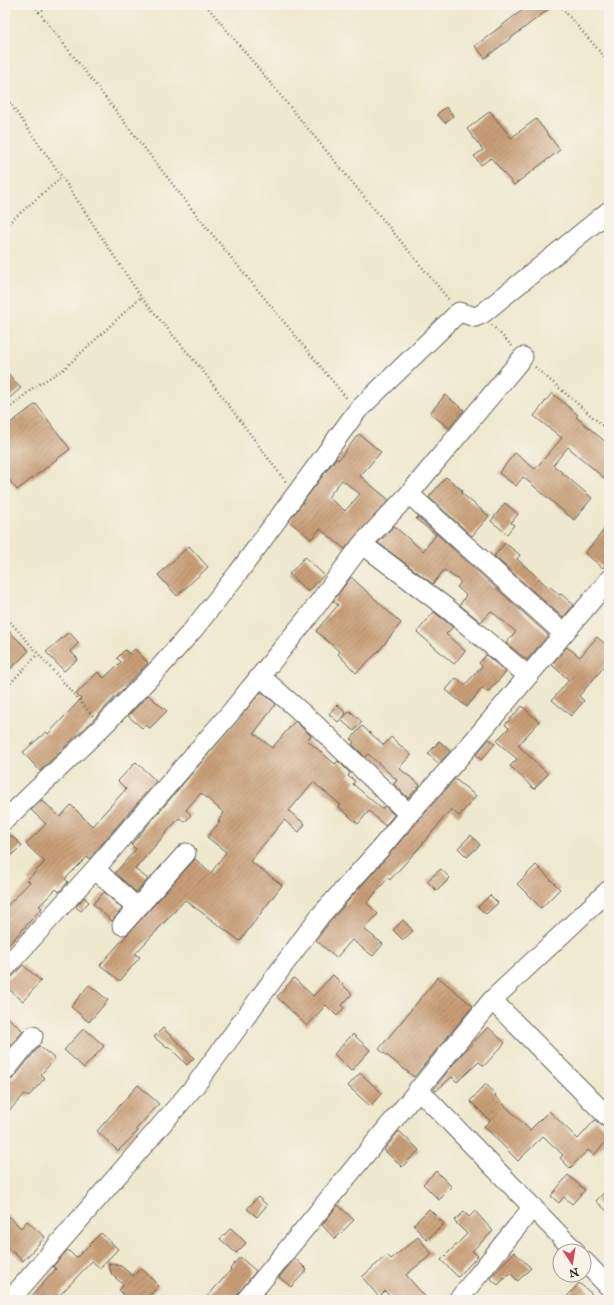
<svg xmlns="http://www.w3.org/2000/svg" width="614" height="1305" font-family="'IM FELL Great Primer',serif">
<defs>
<pattern id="building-hatch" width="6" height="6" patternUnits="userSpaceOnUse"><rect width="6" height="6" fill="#c99f78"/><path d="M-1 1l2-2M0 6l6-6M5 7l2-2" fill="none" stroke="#a28162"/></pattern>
</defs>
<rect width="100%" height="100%" fill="#f7f3e8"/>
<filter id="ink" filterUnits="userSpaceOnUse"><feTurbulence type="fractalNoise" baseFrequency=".025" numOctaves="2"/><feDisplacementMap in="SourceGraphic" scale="8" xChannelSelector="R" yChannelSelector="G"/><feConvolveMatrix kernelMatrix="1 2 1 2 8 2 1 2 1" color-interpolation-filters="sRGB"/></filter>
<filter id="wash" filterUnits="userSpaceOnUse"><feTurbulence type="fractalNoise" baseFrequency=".012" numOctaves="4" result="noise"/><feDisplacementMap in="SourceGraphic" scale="16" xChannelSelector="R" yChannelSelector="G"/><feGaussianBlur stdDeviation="0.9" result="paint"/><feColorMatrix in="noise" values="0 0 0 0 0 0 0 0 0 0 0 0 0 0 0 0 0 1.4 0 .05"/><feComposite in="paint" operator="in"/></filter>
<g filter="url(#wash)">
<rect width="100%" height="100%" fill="#eee8ce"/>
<g id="blocks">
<path fill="url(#building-hatch)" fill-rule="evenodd" d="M529,5H554L485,58L475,46Z
M446,107L453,116L445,123L437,114Z
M490,111L511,138L536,119L560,150L514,185L491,158L481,165L474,156L483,150L467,129Z
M5,370L21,388L5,402Z
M552,393L578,415L576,417L609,445V472L604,478L568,447L553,465L592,498L574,520L523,477L516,486L499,473L515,453L535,469L562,438L534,416Z
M445,395L464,410L449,428L430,413Z
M36,404L70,449L17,490L5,474V427Z
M359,434L381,452L360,476L389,500L345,549L320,529L311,539L289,521L336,458L338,460ZM342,480L360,494L345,511L328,497Z
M446,477L463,491L461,493L489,516L472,536L429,497Z
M505,503L518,514L511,523L514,525L507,534L491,521Z
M418,517L548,635L527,660L506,643L516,632L491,611L481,622L460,605L466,595L457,587L461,582L444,570L433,584L378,543L394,526L423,551L436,535L416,519Z
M609,524V561L603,568L585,553Z
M505,543L520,555L517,559L548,587L549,586L560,595L561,594L574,605L563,618L494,556Z
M189,546L208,567L177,596L158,575Z
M305,557L324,575L308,592L289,574Z
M351,577L401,623L378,652L356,673L338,654L340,652L316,631L338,605L333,601Z
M434,612L453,627L446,634L465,651L454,664L417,632Z
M5,627L29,651L5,674Z
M69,632L79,643L70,651L78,659L64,671L46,652Z
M597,637L609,647V661L579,696L584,701L571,716L552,700L569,680L552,665L567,647L580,657Z
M135,649L148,663L94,719L40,771L23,752L46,732L48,734L63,718L81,699L76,694L98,672L104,678L121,662L117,658L125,650L129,654Z
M486,655L506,672L488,692L482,688L467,707L446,690L456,678L465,685L482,666L479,663Z
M261,692L276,704L254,733L272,748L295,721L311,736L307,740L335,764L338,761L350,773L348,776L355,781L353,784L382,809L384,806L394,815L385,826L369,811L358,824L339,807L341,805L313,782L289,811L305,824L299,832L284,820L250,861L282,885L240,941L185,900L135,954L140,957L120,981L100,965L195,859L211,873L226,852L207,837L220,822L218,821L224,813L201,793L186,810L191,815L185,822L179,818L135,869L148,879L136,892L115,873L136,849L131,845Z
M148,695L167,711L150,728L146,725L142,728L128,716Z
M337,705L346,713L338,722L329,714Z
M522,706L539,722L518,745L548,774L534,789L510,766L517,759L496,741L509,728L505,725Z
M350,711L362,722L354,731L341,720Z
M362,726L384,745L391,737L411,755L399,768L420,785L408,798L394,784L397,780L368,754L365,757L352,744L354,742L351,739Z
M489,739L495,744L481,760L476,755Z
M439,741L450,751L439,764L428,754Z
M136,762L156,781L89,859L87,857L65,879L68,882L59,892L56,889L39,906L42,908L5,949V908L30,882L27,880L45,862L26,844L46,824L31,810L42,800L60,817L71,805L92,826L126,789L118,781Z
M455,779L476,796L459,816L451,809L419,848L390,880L388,878L367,903L378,914L364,929L383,944L373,956L352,940L336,958L316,940L328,924Z
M5,831L22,845L5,862Z
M471,835L480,845L467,857L458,848Z
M536,865L560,889L541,908L517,884Z
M441,869L450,878L437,891L427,881Z
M104,892L122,909L112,921L93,904Z
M490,895L498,903L486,914L478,907Z
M84,897L89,902L81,911L76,907Z
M403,920L413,931L403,940L393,930Z
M23,965L41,981L23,1001L5,986V979L13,976Z
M333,975L352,994L342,1005L344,1008L337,1016L326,1005L307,1026L277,997L294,978L313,996Z
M438,977L473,1006L414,1077L379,1049Z
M89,985L108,1000L89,1022L71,1007Z
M5,1015L23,1031L5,1053Z
M488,1027L505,1043L484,1066L479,1062L457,1082L452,1077L436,1091L434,1089L460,1056Z
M84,1028L104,1046L84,1068L64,1050Z
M163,1028L194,1058L187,1065L168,1046L167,1048L154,1037Z
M353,1034L370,1050L351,1071L334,1054Z
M39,1046L55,1059L41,1074L45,1078L28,1097L25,1094L5,1115V1083L14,1078Z
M360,1073L382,1093L370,1106L348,1086Z
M486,1084L496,1095L495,1096L530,1130L549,1111L578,1139L595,1120L609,1131V1138L594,1155L588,1150L570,1168L560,1158L563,1155L543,1136L518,1161L484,1126L490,1121L470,1101Z
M138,1085L159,1104L136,1129L138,1131L118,1151L97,1131Z
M399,1131L419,1150L402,1167L384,1150Z
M436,1171L452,1187L439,1200L423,1184Z
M568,1175L585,1190L572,1204L564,1197L559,1203L551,1196Z
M609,1187V1213L596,1201Z
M258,1197L267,1205L257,1217L247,1209Z
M338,1205L354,1220L335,1239L322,1225Z
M429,1209L444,1224L427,1240L413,1225Z
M475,1211L493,1231L472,1251L478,1256L458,1277L441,1260L467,1234L454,1221L464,1212L469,1217Z
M5,1213L21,1228L27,1221L45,1237L23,1261L5,1245Z
M231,1228L246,1243L236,1253L220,1239Z
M101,1233L118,1249L100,1268L92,1261L60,1295L66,1300H28L56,1269L53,1266L68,1250L76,1258Z
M418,1237L432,1254L406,1275L428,1300H393L385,1291L379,1297L362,1277L387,1255L391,1259Z
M514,1252L531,1268L518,1281L510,1273L498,1285L490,1278Z
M240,1257L256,1271L237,1295L232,1300H204L231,1270L230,1269Z
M295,1258L307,1270L291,1287L279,1277Z
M108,1263L121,1266L133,1276L141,1268L159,1286L145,1300H129L119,1290L124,1285L112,1275Z
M579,1283L592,1294L587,1300H564Z"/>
</g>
</g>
<g filter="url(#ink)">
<use href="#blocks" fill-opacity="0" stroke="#66635a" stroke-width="1"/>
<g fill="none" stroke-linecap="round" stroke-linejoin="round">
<defs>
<path id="minor" d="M409,494L563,633
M362,544L448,609L527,675
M260,676L318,727L409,814
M5,820L102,727L160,667L192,631L238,573L357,411L459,312L475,317L482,314L609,211
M95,869L136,907
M122,925L186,853
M5,968L95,869L231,712L308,617L362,544L409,494L523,357
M492,1000L609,1118
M5,1071L33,1036
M418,1089L575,1251
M584,1261L609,1287
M10,1300L194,1087L319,917L380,849L409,814L464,752L609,580
M246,1300L492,1000L609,890
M458,1300L533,1207"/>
</defs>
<use href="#minor" stroke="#66635a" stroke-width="21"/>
<path stroke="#66635a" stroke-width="2.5" stroke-dasharray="1 3" stroke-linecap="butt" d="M34,5L39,12L50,5
M206,5L450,301
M559,5L609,62
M39,12L198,217L348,400
M5,96L62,177L141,297L203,371L286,482
M5,226L62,177
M492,325L512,346
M535,367L609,431
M5,412L33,388L64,369L141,297
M5,616L93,716
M5,689L38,654"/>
<use href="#minor" stroke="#fff" stroke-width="19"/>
</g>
</g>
<rect width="614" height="1305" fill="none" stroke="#f7f3e8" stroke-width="20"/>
<g transform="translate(572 1263) rotate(168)"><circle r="19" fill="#f7f3e8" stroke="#9f9d96"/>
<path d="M0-3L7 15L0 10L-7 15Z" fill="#d1495b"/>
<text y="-6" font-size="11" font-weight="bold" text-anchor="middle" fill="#1c1c1c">N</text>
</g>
</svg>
